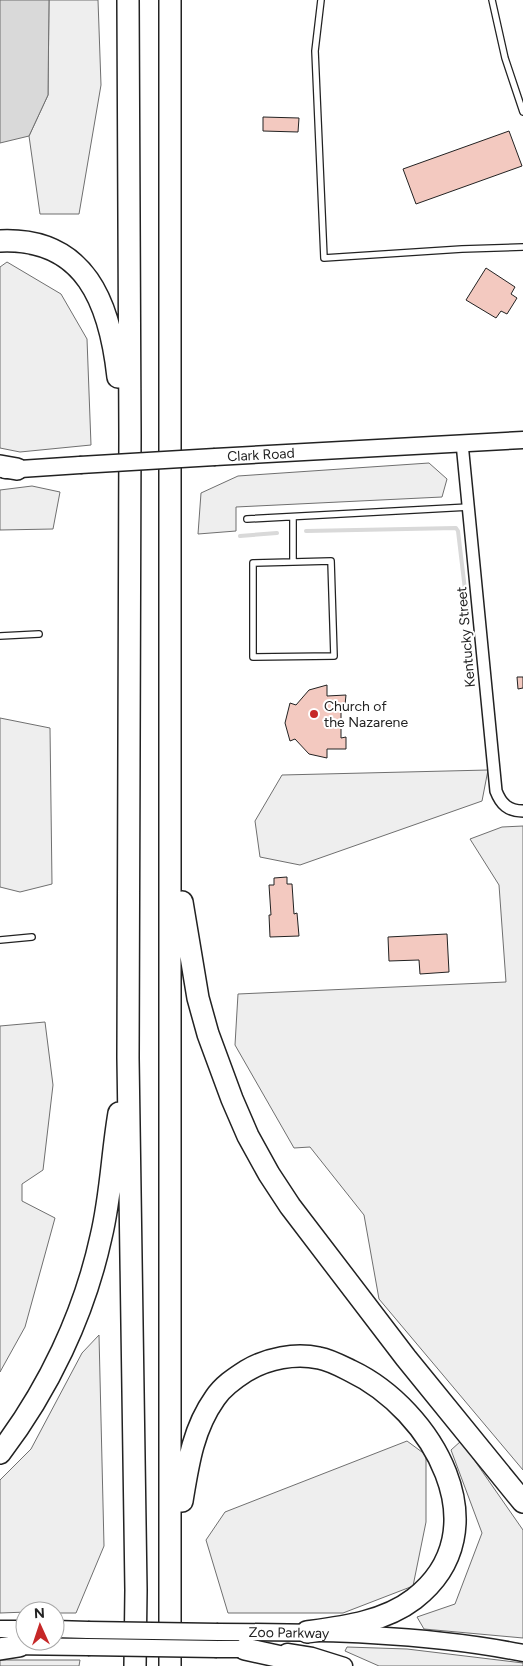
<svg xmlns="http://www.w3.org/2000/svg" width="523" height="1666" font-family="Figtree,sans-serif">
<rect width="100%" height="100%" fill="#fff"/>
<path fill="#eee" stroke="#6f6f6f" d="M49,0H98L101,85L79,214H40L29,136L48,95Z
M7,262L61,294L87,339L91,445L20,452L0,448V267Z
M429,463L447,479L442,497L236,507V531L198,534L201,493L238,476Z
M32,486L60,492L53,529L0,530V490Z
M0,718L50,728L52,884L20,892L0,887Z
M488,770L482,801L300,865L260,857L255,821L282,775Z
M523,826V1470L379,1299L364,1215L310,1147L294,1148L235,1045L238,994L506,982L499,885L470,839L502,827Z
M45,1022L53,1085L43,1170L22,1184V1201L55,1218L25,1327L0,1372V1026Z
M99,1335L104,1546L76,1613H55V1611L0,1613V1480L31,1449L82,1353Z
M407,1441L426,1455V1522L413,1586L343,1613H228L206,1540L225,1512Z
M461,1441L523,1530V1638L424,1629L417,1617L455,1604L482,1533L451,1450Z
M347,1647L407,1649L523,1663V1666H379L345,1651Z
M0,1660H80L79,1666H0Z"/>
<path fill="#d9d9d9" stroke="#6f6f6f" d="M0,0H49L48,95L29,136L0,143Z"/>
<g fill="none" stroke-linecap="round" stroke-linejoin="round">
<path stroke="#d9d9d9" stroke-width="4" d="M306,531L456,528L458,531L468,615
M240,536L277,533"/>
</g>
<path fill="#f3c9c0" stroke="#222" d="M263,117L299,118L298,132L263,131Z
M509,131L522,166L416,204L403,169Z
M486,268L515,287L511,294L517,298L507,314L501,311L496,318L466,300Z
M517,677H523V688L518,689Z
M327,685V696L346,695L345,705H341V738L346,737V749H327V758L309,754L295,739L290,741L285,723L290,703L296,705L309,690Z
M287,877V884H292L294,914L297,913L299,936L270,937L269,915H271L269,885H274V878Z
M447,934L449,972L420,974L419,960L389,961L388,937Z"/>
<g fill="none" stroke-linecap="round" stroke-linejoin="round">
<defs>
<path id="lane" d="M321,0L315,51L324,258L462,249L523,247
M492,0L505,58L523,112
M293,517V562L253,563V657L334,656L331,561L293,562
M247,519L469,507
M0,636L39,634
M0,940L32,937"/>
<path id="street" d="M462,443L496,791C501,804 508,811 523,811"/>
<g id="secondary">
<path id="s1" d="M215,457L523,440"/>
<path d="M5,470L80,465"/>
<path d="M0,1629H25"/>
<path d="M55,1629L88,1630"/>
<path id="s2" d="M218,1632C319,1632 423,1633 523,1653"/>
<path d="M7,1646L88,1647"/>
<path d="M217,1649H255"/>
<path d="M287,1652L312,1656L344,1666"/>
</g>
<path id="highway" d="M128,0L130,435L128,1058L136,1590L135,1666
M170,0V1666
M0,241C86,237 110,304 118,377
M0,466L17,469
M182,902L198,998L208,1034L232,1099L248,1136L269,1174L290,1206L406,1358L523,1502
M0,1453C48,1390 84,1315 101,1237C111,1196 112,1154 119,1113
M182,1501C188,1464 193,1429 215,1398C223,1386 235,1378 246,1371C268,1358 295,1353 319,1358C330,1360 341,1366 351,1371C431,1409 503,1530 414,1599C384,1622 343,1627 307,1632
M0,1649L19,1646
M245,1649L286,1658L307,1666"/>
</defs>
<use href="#lane" stroke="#222" stroke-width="8"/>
<use href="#street" stroke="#222" stroke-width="14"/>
<use href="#secondary" stroke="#222" stroke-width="19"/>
<use href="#highway" stroke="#222" stroke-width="24"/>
<use href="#lane" stroke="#fff" stroke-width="5.5"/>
<use href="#street" stroke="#fff" stroke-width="11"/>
<use href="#secondary" stroke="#fff" stroke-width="16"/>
<use href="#highway" stroke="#fff" stroke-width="21"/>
<defs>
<path id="secondary-bridge" d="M80,465L215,457
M88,1630L218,1632
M88,1647L217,1649"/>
</defs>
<use href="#secondary-bridge" stroke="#222" stroke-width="19" stroke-linecap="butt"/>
<use href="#secondary-bridge" stroke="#fff" stroke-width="16"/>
</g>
<circle fill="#c62828" stroke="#fff" stroke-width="2" cx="314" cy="714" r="5"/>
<g text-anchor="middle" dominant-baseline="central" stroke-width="4" stroke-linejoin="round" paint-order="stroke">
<g font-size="14" fill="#222" stroke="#fff">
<text stroke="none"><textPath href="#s1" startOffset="46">Clark Road</textPath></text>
<text transform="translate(466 637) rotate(-95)">Kentucky Street</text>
<text stroke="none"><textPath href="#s2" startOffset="71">Zoo Parkway</textPath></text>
</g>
<g font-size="14" fill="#222" stroke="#fff" text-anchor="start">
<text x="324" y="706">Church of<tspan x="324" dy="16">the Nazarene</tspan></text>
</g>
</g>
<g transform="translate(40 1626) rotate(357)"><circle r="24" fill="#ffffff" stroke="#a7a7a7"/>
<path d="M0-4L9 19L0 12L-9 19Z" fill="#c62828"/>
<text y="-8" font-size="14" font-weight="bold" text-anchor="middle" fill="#222222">N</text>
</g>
</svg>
